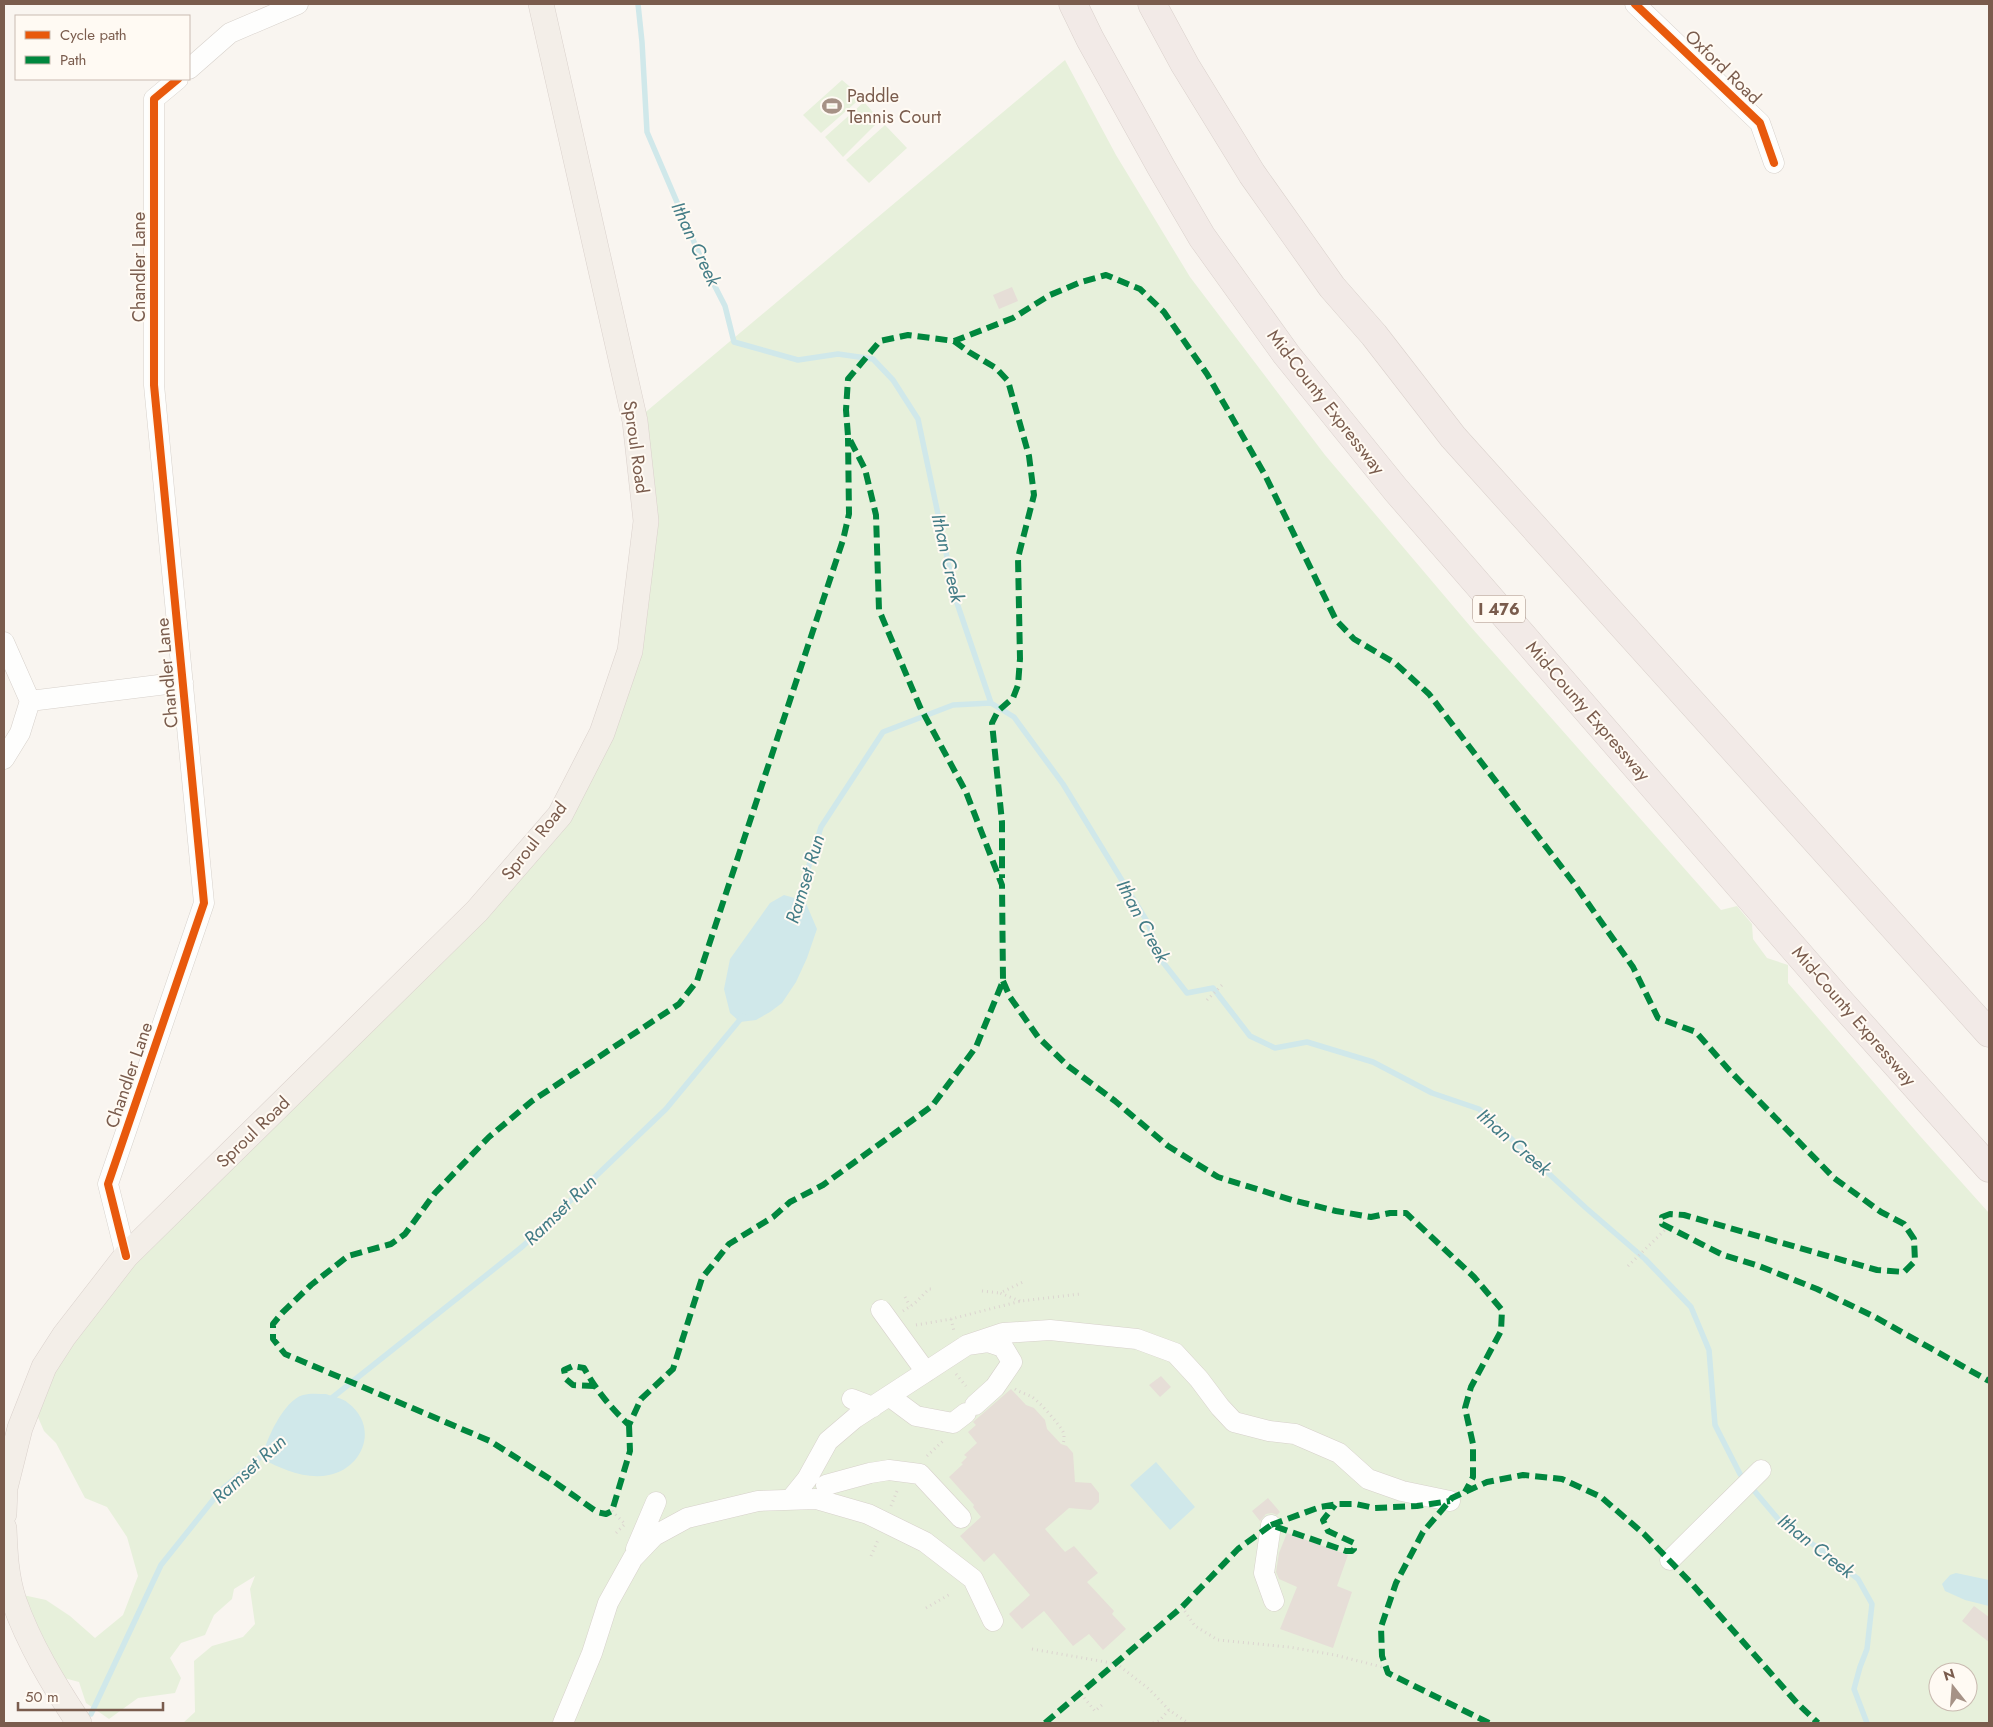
<svg xmlns="http://www.w3.org/2000/svg" width="1993" height="1727" font-family="Jost,sans-serif">
<rect width="100%" height="100%" fill="#f9f5f0"/>
<path fill="#e7f0db" fill-rule="evenodd" d="M1065,60L1116,155L1190,277L1325,455L1470,626L1721,910L1737,906L1752,924L1753,939L1767,958L1788,965V983L1920,1136L1989,1213V1723H183L195,1712L194,1661L212,1646L243,1637L255,1624L250,1589L255,1576L234,1589L232,1599L214,1615L205,1635L181,1643L170,1658L181,1678L175,1693L138,1698L109,1719L86,1703L79,1682L64,1678L47,1658L23,1595L46,1600L70,1616L95,1638L123,1615L138,1576L127,1537L107,1507L85,1498L56,1443L44,1431L34,1408L64,1336L560,815L602,733L646,521L635,421ZM1938,1672H1968V1702H1938Z
M842,80L862,97L821,133L803,115Z
M864,102L880,120L843,157L825,137Z
M885,125L907,148L869,183L846,160Z"/>
<path fill="#d0e8ea" d="M784,895L805,901L817,929L807,958L796,982L782,1003L770,1012L756,1020L740,1022L730,1013L724,989L730,959L770,903Z
M326,1394C333,1397 343,1398 348,1403C379,1426 364,1468 329,1475C306,1480 282,1469 262,1459C265,1441 284,1400 303,1395C310,1393 319,1394 326,1394Z
M1156,1462L1195,1507L1170,1530L1130,1485Z
M1956,1573L1989,1580V1606L1965,1600L1945,1591L1942,1584L1950,1575Z"/>
<g fill="none" stroke-linecap="round" stroke-linejoin="round">
<path stroke="#d0e8ea" stroke-width="5.5" d="M638,4L642,42L647,132L703,263L725,306L734,342L798,360L838,354L873,359L893,380L918,419L956,600L991,703L1014,717L1063,784L1148,923L1162,961L1187,993L1213,988L1250,1036L1275,1048L1307,1042L1373,1062L1432,1093L1479,1109L1586,1208L1645,1259L1691,1307L1709,1350L1715,1425L1740,1474L1784,1526L1820,1549L1858,1579L1872,1604L1867,1649L1860,1667L1854,1689L1867,1723
M797,904L821,827L883,732L953,705L991,703
M328,1401L523,1246L666,1109L743,1016
M91,1714L161,1565L221,1490L269,1450"/>
</g>
<path fill="#e6ded7" d="M1012,287L1018,301L999,309L993,295Z
M1161,1376L1171,1387L1160,1397L1149,1385Z
M1011,1389L1026,1405L1034,1408L1045,1420L1047,1429L1061,1444L1067,1446L1073,1453L1075,1482L1091,1483L1099,1493V1502L1091,1510L1069,1508L1045,1529L1065,1552L1074,1546L1098,1573L1087,1582L1114,1611L1112,1614L1126,1629L1103,1650L1089,1634L1073,1646L1044,1611L1022,1629L1009,1614L1030,1595L994,1553L984,1562L960,1536L981,1517L973,1507L974,1505L949,1477L963,1464L961,1463L967,1457L964,1455L977,1443L968,1432L976,1425L973,1422Z
M1268,1498L1280,1512L1277,1515L1272,1513L1266,1514L1260,1521L1252,1511Z
M1287,1533L1348,1555L1337,1586L1352,1592L1333,1648L1280,1629L1297,1587L1279,1579L1276,1572L1279,1553Z
M1974,1606L1989,1617V1642L1962,1621Z"/>
<g fill="none" stroke-linecap="round" stroke-linejoin="round">
<defs>
<path id="minor" d="M1635,4L1760,123L1774,163
M189,69L230,33L298,4
M4,642L30,701
M4,759L20,733L30,701L183,682
M126,1256L108,1184L204,903L154,385V99L178,79
M881,1310L926,1372
M967,1345L1003,1333L1050,1330L1137,1339L1175,1353L1199,1379L1220,1407L1234,1422L1269,1431L1295,1434L1339,1453L1368,1479L1402,1491L1450,1501
M889,1396L916,1416L953,1423L966,1413
M852,1399L873,1407
M826,1485L870,1473L889,1470L920,1474L961,1518
M790,1500L807,1479L828,1441L855,1418L967,1345L988,1342L1003,1347L1012,1362L995,1387L975,1405
M1271,1525L1264,1573L1274,1601
M636,1549L656,1502
M1670,1560L1761,1470
M563,1723L592,1653L608,1603L633,1558L654,1536L687,1518L758,1501L816,1499L868,1514L925,1542L973,1579L993,1621"/>
<path id="major" d="M4,1514L5,1488L20,1428L44,1367L64,1336L126,1256L477,911L560,815L602,733L630,651L646,521L635,421L541,4
M4,1528C5,1553 6,1577 14,1601C29,1644 54,1685 79,1723"/>
<path id="highway" d="M1073,4L1090,39L1161,167L1202,237L1286,354L1396,490L1837,998L1989,1168
M1152,4L1185,65L1252,174L1332,287L1374,335L1453,437L1989,1033"/>
</defs>
<use href="#minor" stroke="#d7d1cb" stroke-width="21"/>
<use href="#major" stroke="#dad1cc" stroke-width="26"/>
<use href="#highway" stroke="#dad1cc" stroke-width="29"/>
<path stroke="#dcd5d0" stroke-width="3" stroke-dasharray="1 4" stroke-linecap="butt" d="M1207,1000L1224,983
M1628,1266L1668,1227
M982,1291L1000,1293
M905,1297L910,1306
M1020,1301L1000,1293L1023,1282
M903,1311L915,1303L929,1289H933
M951,1319L954,1331
M916,1325L951,1319L1021,1301L1080,1294
M956,1374L966,1386
M1015,1389C1021,1393 1027,1394 1032,1397C1040,1402 1057,1422 1062,1430C1065,1434 1064,1440 1063,1445
M927,1456L944,1440
M891,1506L897,1491
M612,1511L625,1524L615,1534
M871,1556L878,1540
M1182,1607L1195,1626L1218,1640L1289,1647L1335,1655L1386,1668
M926,1608L952,1593
M1032,1649L1117,1664L1149,1689L1169,1710L1188,1723
M1081,1694L1095,1711L1103,1704
M1153,1723L1159,1721L1169,1710"/>
<use href="#minor" stroke="#fefefd" stroke-width="20"/>
<use href="#major" stroke="#f3eee8" stroke-width="25"/>
<use href="#highway" stroke="#f2eae7" stroke-width="28"/>
<path stroke="#00873e" stroke-width="6" stroke-dasharray="12 6" stroke-linecap="butt" d="M954,341L969,352L996,368L1008,381L1029,456L1034,495L1018,558L1020,659L1018,685L1013,698L998,711L992,723L1002,822V878
M1003,981L1010,997L1038,1037L1068,1066L1115,1101L1168,1146L1218,1177L1292,1200L1336,1211L1371,1217L1390,1213H1406L1474,1277L1502,1310L1501,1331L1471,1387L1465,1408L1473,1444V1477L1465,1492
M594,1386L573,1385L566,1379L564,1370L573,1366L584,1368C596,1390 611,1408 629,1425L641,1399L673,1369L702,1278L729,1244L773,1217L790,1202L823,1185L932,1106L976,1047L1003,981L1002,885L966,792L920,707L879,610L876,515L865,469L848,436L846,410L848,379L880,341L908,335L954,341L1013,318L1050,295L1081,282L1106,275L1140,289L1164,312L1207,374L1265,475L1336,620L1354,639L1395,663L1429,694L1573,882L1633,967L1658,1018L1696,1032L1729,1070L1834,1178L1881,1212L1904,1224L1914,1239L1915,1261L1904,1272L1877,1270L1684,1215L1670,1214L1662,1217V1224L1723,1255L1759,1266L1817,1289L1875,1317L1989,1381
M629,1425L630,1451L612,1511L606,1514L597,1512L553,1481L490,1441L285,1354L273,1339V1324L282,1313L311,1285L348,1256L391,1244L405,1234L435,1193L489,1137L532,1101L679,1004L697,981L843,540L849,514L848,438
M1271,1525L1320,1507L1338,1504H1356L1374,1508L1417,1506L1450,1501
M1045,1723L1182,1607L1238,1549L1271,1525L1346,1551H1352L1354,1549V1543L1328,1531L1323,1520L1335,1505
M1489,1723L1388,1673L1382,1656L1381,1627L1396,1583L1423,1532L1452,1498L1487,1482L1523,1475L1562,1479L1601,1497L1644,1534L1693,1585L1797,1703L1818,1723"/>
<defs>
<path id="cycleway" d="M1635,4L1760,123L1774,163
M126,1256L108,1184L204,903L154,385V99L178,79"/>
</defs>
<use href="#cycleway" stroke="#fffaf3" stroke-width="11"/>
<use href="#cycleway" stroke="#e8590c" stroke-width="8"/>
</g>
<defs>
<symbol id="stadium-bare" viewBox="-9 -9 18 18"><path d="M0-5a6.5 5 0 1 0 0 10a6.5 5 0 1 0 0-10ZM-3.5-1.8h7v3.6h-7Z" fill="#a69286" stroke="#fffaf3" stroke-width="2.5" paint-order="stroke"/></symbol>
</defs>
<g fill-rule="evenodd">
<use href="#stadium-bare" x="818" y="92" width="28" height="28"/>
</g>
<g text-anchor="middle" dominant-baseline="central" stroke-width="4" stroke-linejoin="round" paint-order="stroke">
<rect fill="#fffaf3" stroke="#a28b7f" stroke-width="1" x="1473" y="595.5" width="52" height="27" rx="4"/>
<g font-size="16" font-weight="bold" fill="#7a5c4d">
<text x="1499" y="609">I 476</text>
</g>
<g font-size="18" fill="#7a5c4d" stroke="#fffaf3">
<text transform="translate(1723 67) rotate(44)">Oxford Road</text>
<text transform="translate(139 267) rotate(-90)">Chandler Lane</text>
<text transform="translate(1326 402) rotate(52)">Mid-County Expressway</text>
<text transform="translate(636 447) rotate(82)">Sproul Road</text>
<text transform="translate(167 673) rotate(-95)">Chandler Lane</text>
<text transform="translate(1588 711) rotate(49)">Mid-County Expressway</text>
<text transform="translate(534 841) rotate(-52)">Sproul Road</text>
<text transform="translate(1854 1016) rotate(49)">Mid-County Expressway</text>
<text transform="translate(129 1075) rotate(-71)">Chandler Lane</text>
<text transform="translate(253 1132) rotate(-44)">Sproul Road</text>
</g>
<g font-size="18" fill="#7a5c4d" stroke="#fffaf3" text-anchor="start">
<text x="847" y="96">Paddle<tspan x="847" dy="21">Tennis Court</tspan></text>
</g>
<g font-size="19" font-style="italic" fill="#437c86" stroke="#fffaf3">
<text transform="translate(696 244) rotate(65)">Ithan Creek</text>
<text transform="translate(948 558) rotate(77)">Ithan Creek</text>
<text transform="translate(805 879) rotate(-73)">Ramset Run</text>
<text transform="translate(1143 921) rotate(62)">Ithan Creek</text>
<text transform="translate(1514 1142) rotate(41)">Ithan Creek</text>
<text transform="translate(560 1210) rotate(-44)">Ramset Run</text>
<text transform="translate(249 1469) rotate(-42)">Ramset Run</text>
<text transform="translate(1816 1546) rotate(38)">Ithan Creek</text>
</g>
</g>
<rect width="1993" height="1727" fill="none" stroke="#7a5c4d" stroke-width="10"/>
<rect x="15" y="15" width="175" height="65" fill="#fffaf3" stroke="#cabbb1"/>
<rect x="25" y="31" width="25" height="8" fill="#e8590c" stroke="#cabbb1"/>
<text x="60" y="40" font-size="15" fill="#7a5c4d">Cycle path</text>
<rect x="25" y="56" width="25" height="8" fill="#00873e" stroke="#cabbb1"/>
<text x="60" y="65" font-size="15" fill="#7a5c4d">Path</text>
<g transform="translate(1953 1687) rotate(343)"><circle r="24" fill="#fffaf3" stroke="#cabbb1"/>
<path d="M0-4L9 19L0 12L-9 19Z" fill="#a69286"/>
<text y="-8" font-size="14" font-weight="bold" text-anchor="middle" fill="#7a5c4d">N</text>
</g>
<path d="M18 1702v8h145v-8" fill="none" stroke="#7a5c4d" stroke-width="2.5"/>
<text x="25" y="1702" font-size="15" fill="#7a5c4d" stroke="#fffaf3" stroke-width="4" paint-order="stroke">50 m</text>
</svg>
